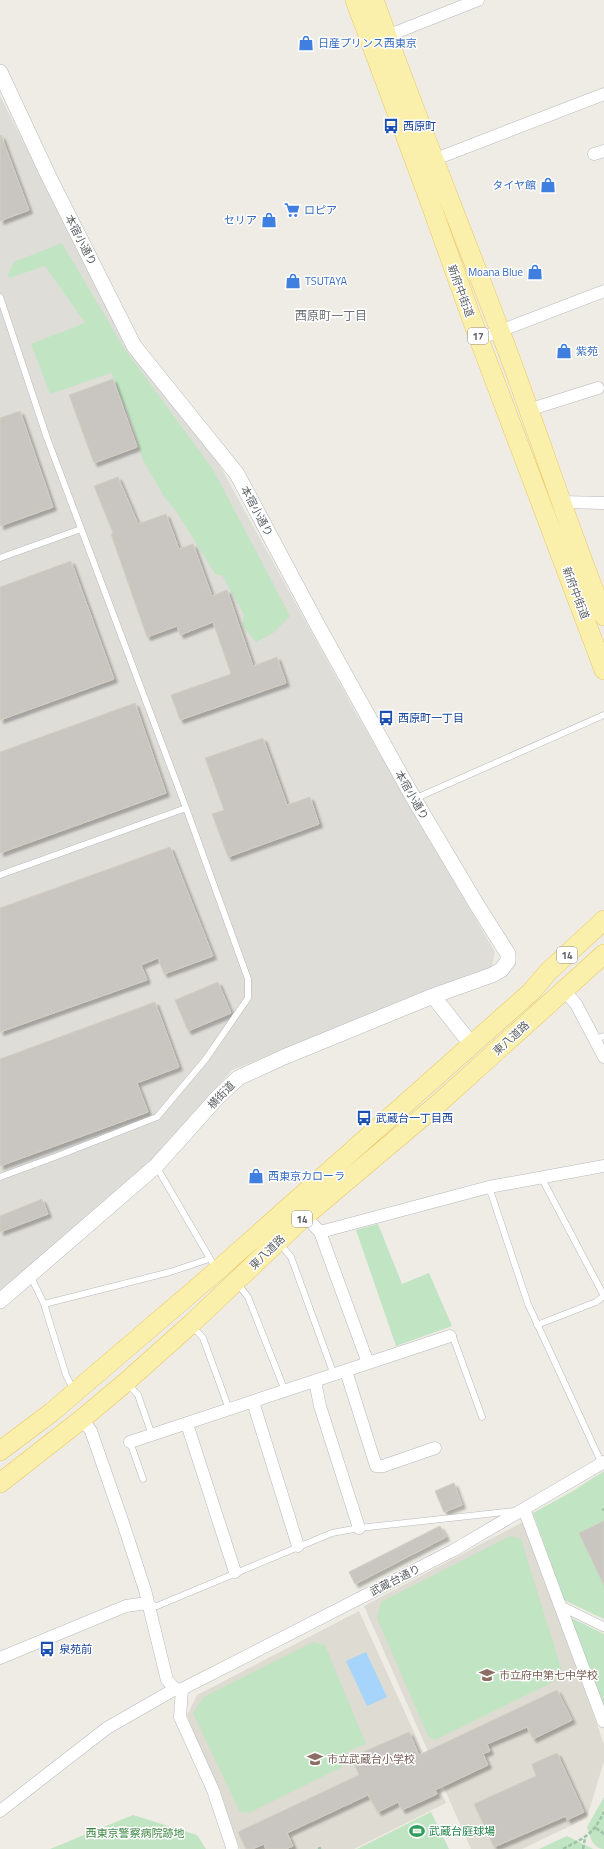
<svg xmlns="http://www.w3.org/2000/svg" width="604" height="1849" font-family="'Titillium Web','Noto Sans JP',sans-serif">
<defs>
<filter id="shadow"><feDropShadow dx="3.5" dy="3.5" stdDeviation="1" flood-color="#0004"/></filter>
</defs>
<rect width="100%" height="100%" fill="#eeece4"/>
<path fill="#dfddd8" d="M0,96L126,343L219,464L356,713L495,952L491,970L232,1070L154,1160L0,1294Z"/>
<path fill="#dedbd2" d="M523,1522L604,1744V1761L587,1818L522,1849H471L364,1606Z
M359,1611L446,1803L354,1849H240L187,1715L197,1695Z"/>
<path fill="#c1e4c2" d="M62,243L124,348L214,471L290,616L273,633L256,642L242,625L244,615L222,575H216L176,511L165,498L143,460L132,423L111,373L50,394L31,344L85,323L45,266L9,278L8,274L14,262Z
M378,1224L402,1284L429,1273L452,1326L396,1346L356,1230Z
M604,1471V1619L564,1600L533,1513L573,1491Z
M510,1536L521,1539L561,1668L555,1681L435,1740L428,1736L377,1618L381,1602Z
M569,1617L604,1634V1705Z
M313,1642L325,1645L366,1744L347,1752L342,1767L249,1813L240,1812L193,1713L204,1697Z
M604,1797V1849C593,1849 590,1836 587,1827Z
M431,1812L449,1849H357Z
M133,1815L197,1835L206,1849H50Z
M567,1836L593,1849H539Z"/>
<path fill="#a7d4fb" d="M366,1652L387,1697L367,1706L346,1661Z"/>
<path fill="#c9c6c1" stroke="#d2cec2" filter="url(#shadow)" d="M1,135L29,210L0,221V136Z
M113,379L137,447L94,463L69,395Z
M20,411L53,507L0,526V418Z
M118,477L138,524L166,514L179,549L193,544L212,596L227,590L253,666L277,657L286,683L180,720L171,695L231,674L213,622L180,635L177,626L147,637L111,534L113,533L94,486Z
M71,561L114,679L0,720V587Z
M135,703L166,793L0,853V752Z
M263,738L287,805L310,797L319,824L228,857L212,814L224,810L205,758Z
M170,847L213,956L164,974L158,958L141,965L147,980L0,1032V908Z
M218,982L231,1013L188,1031L175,1000Z
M155,1002L179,1067L137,1083L148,1112L0,1166V1059Z
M42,1199L48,1214L0,1232V1216Z
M454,1483L462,1505L444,1512L435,1491Z
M604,1521V1585L579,1533Z
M440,1526L446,1537L355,1584L349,1572Z
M557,1690L572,1720L533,1739L527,1727L487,1744L490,1751L483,1754L488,1765L435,1790L437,1794L402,1810L398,1802L378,1812L368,1795L287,1833L293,1846L286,1849H266L264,1844L252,1849H246L238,1832L359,1775L352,1757L409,1732L419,1755Z
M557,1753L584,1812L567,1820L566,1816L494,1847L474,1804L536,1776L532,1764Z"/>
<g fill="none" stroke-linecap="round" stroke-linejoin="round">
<defs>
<path id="service" d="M0,297L47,438L186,808L248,979V998L205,1060L157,1117L60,1155L0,1177
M0,558L81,529
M414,799L604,715
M0,875L186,808
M595,1039L604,1036
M156,1166L212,1262
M489,1187L528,1304L602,1464
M280,1244L291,1257L334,1375
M30,1275L44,1304L66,1375L74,1391
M237,1283L248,1297L285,1391
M44,1304L170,1272L209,1259
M537,1325L596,1302L604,1296L541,1177
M192,1326L203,1338L229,1409
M450,1336L453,1337L482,1417
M127,1383L138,1395L152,1435
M130,1442L143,1479
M148,1604L157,1606L332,1533L359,1528L515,1511"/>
<path id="pedestrian" d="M559,1605L604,1627"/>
<path id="minor" d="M387,36L478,0
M594,154L604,151
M433,160L604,94
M479,339L604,291
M528,410L598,388
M561,502L604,503
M564,990L576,1004L604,1057
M305,1216L320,1232L489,1187L604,1166
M320,1232L368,1363
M346,1371L376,1466H383L435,1448
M315,1381L320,1406L359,1528
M253,1402L298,1546
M82,1419L91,1431L122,1520L145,1590L167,1680L176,1690L182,1689L454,1550L604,1462
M187,1424L235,1572
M130,1442L450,1336
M524,1509L603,1721
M0,1658L126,1606L147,1603
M182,1689L180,1717L213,1790L232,1847
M0,1811L107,1728L175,1689"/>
<path id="tertiary" d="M0,72L49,177L134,346L237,474L318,626L414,799L477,905L508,954V961L501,970L492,975L433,996L284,1057L238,1078L217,1098L156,1166L0,1301
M433,996L471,1044"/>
<path id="primary" d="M355,0L430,202L479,339L604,670
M374,0C414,111 458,220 500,331C536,425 566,522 604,616
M0,1451L52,1412L219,1269L531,992L549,971L604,920
M0,1483L82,1419L126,1382L191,1324L305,1216L439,1103L604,954"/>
</defs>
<use href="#service" stroke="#b6b9bd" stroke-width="7"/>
<use href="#pedestrian" stroke="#b6b9bd" stroke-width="10"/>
<use href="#minor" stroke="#b6b9bd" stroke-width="13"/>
<use href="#tertiary" stroke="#b6b9bd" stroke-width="16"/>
<use href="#primary" stroke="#ebc760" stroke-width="20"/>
<path stroke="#9bc4a8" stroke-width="2.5" stroke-dasharray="4 2" stroke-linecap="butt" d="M602,1510L604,1509
M596,1828L604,1834
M318,1849L321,1848
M563,1849C585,1837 592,1836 604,1812
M583,1849L585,1838"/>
<use href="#service" stroke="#fff" stroke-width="6"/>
<use href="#pedestrian" stroke="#fff" stroke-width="9"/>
<use href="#minor" stroke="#fff" stroke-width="12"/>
<use href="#tertiary" stroke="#fff" stroke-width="15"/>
<use href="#primary" stroke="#fbf0ab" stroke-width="19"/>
</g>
<defs>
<symbol id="shop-bare" viewBox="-9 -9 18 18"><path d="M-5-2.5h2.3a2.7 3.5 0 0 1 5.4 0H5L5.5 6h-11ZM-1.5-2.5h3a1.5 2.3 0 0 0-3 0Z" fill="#3f7fe0" stroke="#fff" stroke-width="2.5" paint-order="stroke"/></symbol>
<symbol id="bus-bare" viewBox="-9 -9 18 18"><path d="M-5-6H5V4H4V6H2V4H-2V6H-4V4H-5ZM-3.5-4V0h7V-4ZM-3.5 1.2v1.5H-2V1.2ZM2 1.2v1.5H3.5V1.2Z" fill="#1a4fb4" stroke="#fff" stroke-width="2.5" paint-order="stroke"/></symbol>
<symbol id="supermarket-bare" viewBox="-9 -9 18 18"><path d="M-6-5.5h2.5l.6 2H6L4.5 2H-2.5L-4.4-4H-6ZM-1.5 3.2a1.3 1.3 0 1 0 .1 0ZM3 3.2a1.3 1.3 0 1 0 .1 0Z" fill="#3f7fe0" stroke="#fff" stroke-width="2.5" paint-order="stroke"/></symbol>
<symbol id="school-bare" viewBox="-9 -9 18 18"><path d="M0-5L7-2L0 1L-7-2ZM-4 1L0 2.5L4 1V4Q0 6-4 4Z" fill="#8d6e63" stroke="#fff" stroke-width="2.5" paint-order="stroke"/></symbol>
<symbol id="stadium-bare" viewBox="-9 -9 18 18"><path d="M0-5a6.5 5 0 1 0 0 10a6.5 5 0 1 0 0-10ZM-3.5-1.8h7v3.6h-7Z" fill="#2e9e5b" stroke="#fff" stroke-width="2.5" paint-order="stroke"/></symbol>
</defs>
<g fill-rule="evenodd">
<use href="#shop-bare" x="295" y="32" width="22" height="22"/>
<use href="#bus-bare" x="380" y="115" width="22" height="22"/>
<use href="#shop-bare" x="537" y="174" width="22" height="22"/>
<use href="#supermarket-bare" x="281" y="199" width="22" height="22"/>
<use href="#shop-bare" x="258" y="209" width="22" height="22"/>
<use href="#shop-bare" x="524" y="261" width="22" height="22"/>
<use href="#shop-bare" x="282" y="270" width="22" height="22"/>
<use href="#shop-bare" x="553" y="340" width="22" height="22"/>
<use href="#bus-bare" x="375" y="707" width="22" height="22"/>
<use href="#bus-bare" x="353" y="1107" width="22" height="22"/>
<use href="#shop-bare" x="245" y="1165" width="22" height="22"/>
<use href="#bus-bare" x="36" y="1638" width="22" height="22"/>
<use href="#school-bare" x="476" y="1664" width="22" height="22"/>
<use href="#school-bare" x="304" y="1748" width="22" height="22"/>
<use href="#stadium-bare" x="406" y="1820" width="22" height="22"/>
</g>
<g text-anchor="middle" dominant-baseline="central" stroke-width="3" stroke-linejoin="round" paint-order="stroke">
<g fill="#fff" stroke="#8d8f92" stroke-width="1">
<rect x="468" y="328" width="20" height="16" rx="3"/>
<rect x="557" y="947" width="20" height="16" rx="3"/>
<rect x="292" y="1211" width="20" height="16" rx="3"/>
</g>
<g font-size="10" font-weight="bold" fill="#5c5f64">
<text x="478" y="336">17</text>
<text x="567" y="955">14</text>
<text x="302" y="1219">14</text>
</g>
<g font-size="11" fill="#366cbe" stroke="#fff" text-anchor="start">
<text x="318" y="43">日産プリンス西東京</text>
<text x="536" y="185" text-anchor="end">タイヤ館</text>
<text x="304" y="210">ロピア</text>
<text x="257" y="220" text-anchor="end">セリア</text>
<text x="523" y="272" text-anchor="end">Moana Blue</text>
<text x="305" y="281">TSUTAYA</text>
<text x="576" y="351">紫苑</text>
<text x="268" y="1176">西東京カローラ</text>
</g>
<g font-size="11" fill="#164399" stroke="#fff" text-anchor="start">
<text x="403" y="126">西原町</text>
<text x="398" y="718">西原町一丁目</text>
<text x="376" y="1118">武蔵台一丁目西</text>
<text x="59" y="1649">泉苑前</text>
</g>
<g font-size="11" fill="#5c5f64" stroke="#fff">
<text transform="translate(81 240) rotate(63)">本宿小通り</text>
<text transform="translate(461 291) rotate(70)">新府中街道</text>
<text transform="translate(257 511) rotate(62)">本宿小通り</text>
<text transform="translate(576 593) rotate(69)">新府中街道</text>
<text transform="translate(412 795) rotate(60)">本宿小通り</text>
<text transform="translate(511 1038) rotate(-42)">東八道路</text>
<text transform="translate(221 1095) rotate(-46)">横街道</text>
<text transform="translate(267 1252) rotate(-44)">東八道路</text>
<text transform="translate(395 1580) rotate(-27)">武蔵台通り</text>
</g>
<g font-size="11" fill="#785e54" stroke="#fff" text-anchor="start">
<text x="499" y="1675">市立府中第七中学校</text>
<text x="327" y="1759">市立武蔵台小学校</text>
</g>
<g font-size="11" fill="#27864d" stroke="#fff" text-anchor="start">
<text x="429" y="1831">武蔵台庭球場</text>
</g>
<g font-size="11" fill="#3a853f" stroke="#fff">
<text x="135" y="1833">西東京警察病院跡地</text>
</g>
<g font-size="12" fill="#6d7176" stroke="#fff">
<text x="331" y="315">西原町一丁目</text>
</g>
</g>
</svg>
